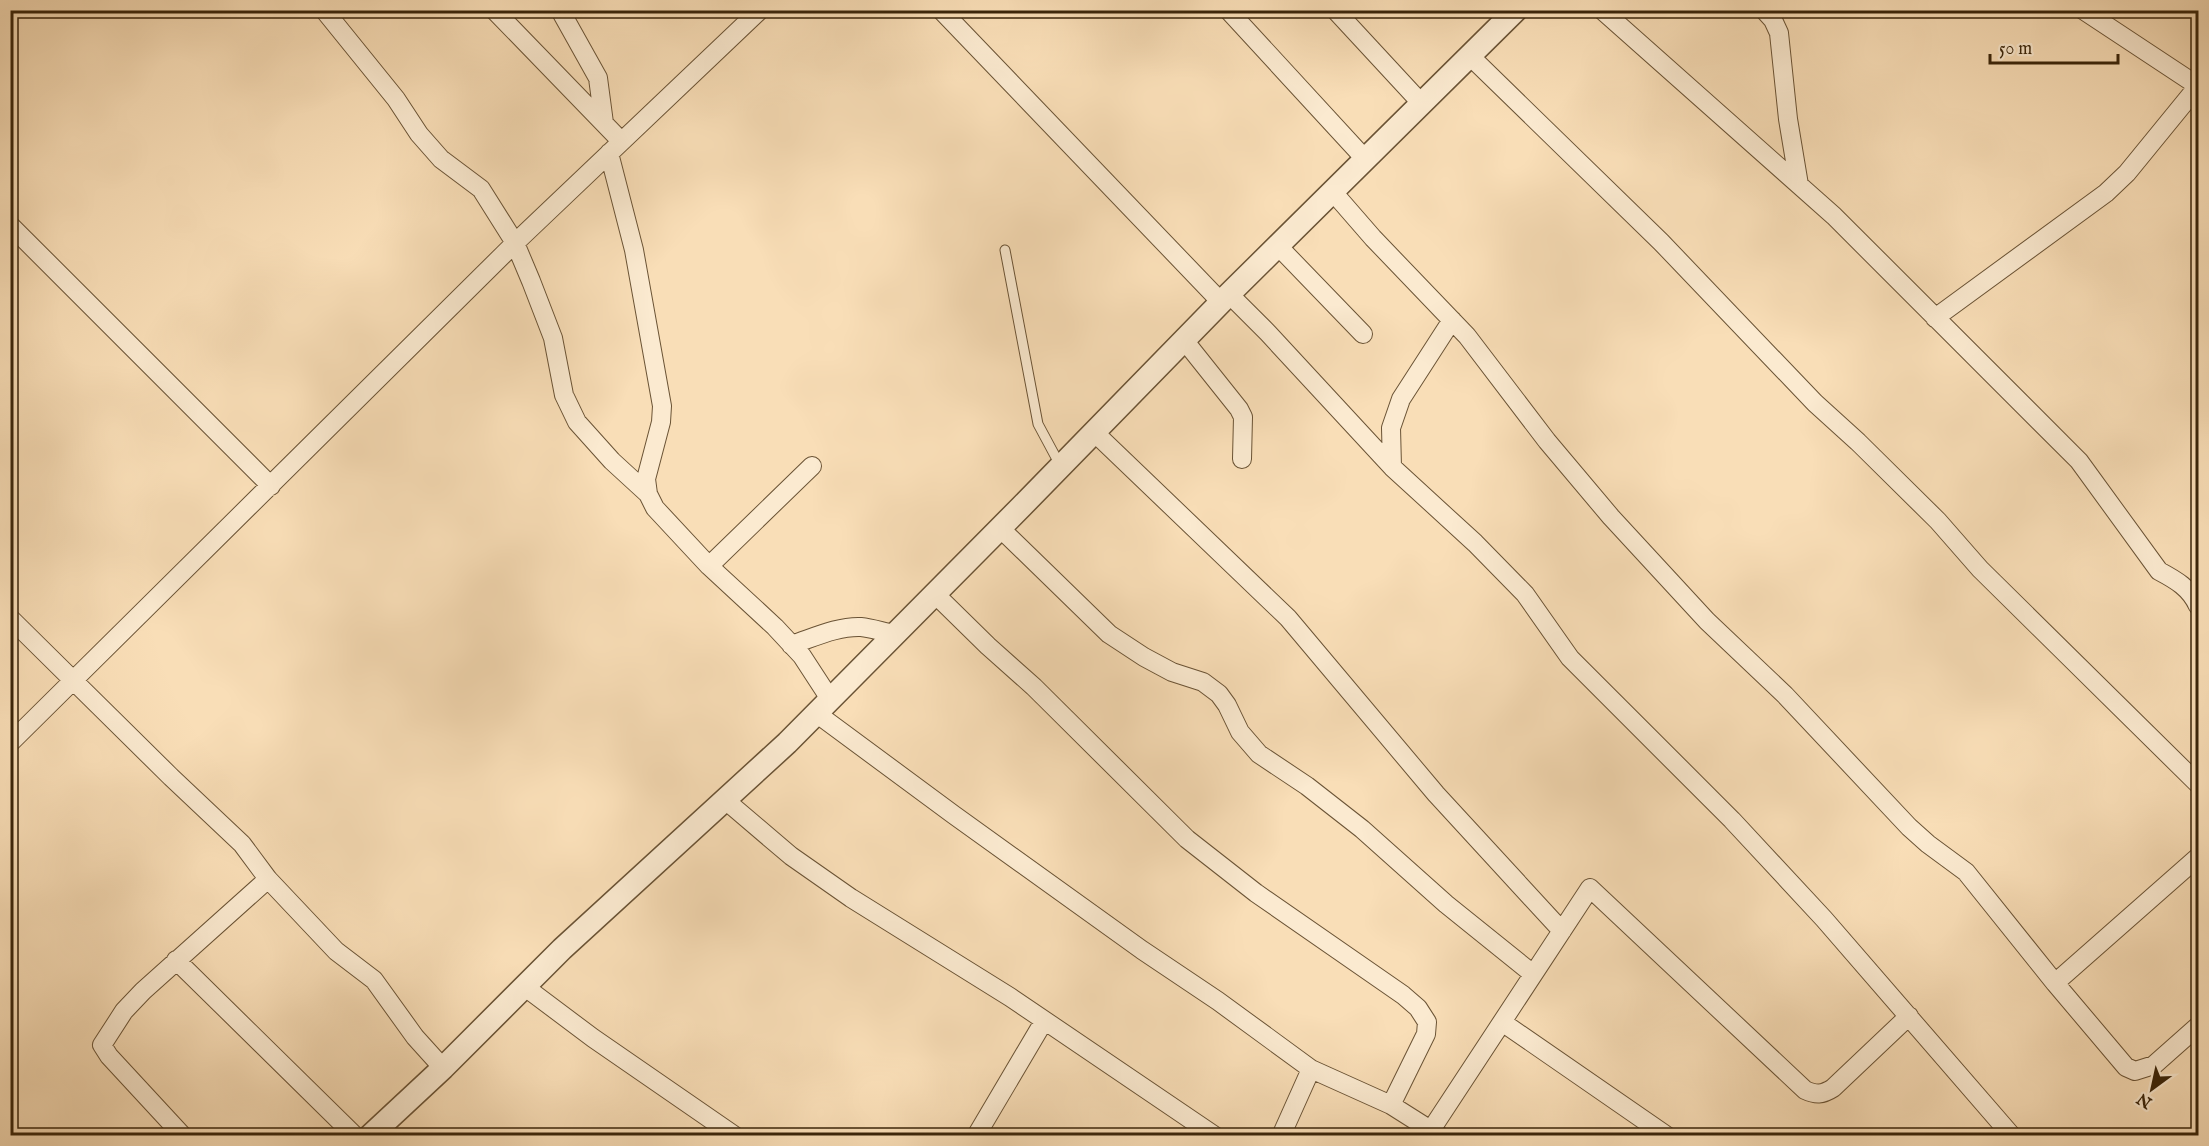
<svg xmlns="http://www.w3.org/2000/svg" width="2209" height="1146" font-family="'IM FELL English',serif">
<rect width="100%" height="100%" fill="#f9deb7"/>
<filter id="stains"><feTurbulence type="fractalNoise" baseFrequency=".00333" numOctaves="4"/><feColorMatrix values="0 0 0 0 .2 0 0 0 0 .09 0 0 0 0 .02 0 0 0 .5 -.17"/></filter>
<radialGradient id="worn" r=".72"><stop offset=".6" stop-color="#630" stop-opacity="0"/><stop offset="1" stop-color="#630" stop-opacity=".3"/></radialGradient>
<g fill="none" stroke-linecap="round" stroke-linejoin="round">
<defs>
<path id="service" d="M1005,250L1038,424L1060,465"/>
<path id="minor" d="M324,10L396,99L419,134L441,159L481,189L515,243L531,281L553,338L564,395L577,422L612,461L648,494
M494,10L621,141
M560,10L598,78L604,123
M941,10L1221,302
M1228,10L1366,160
M1335,10L1422,104
M1602,10L1834,216L2079,461L2159,571C2176,580 2190,588 2198,606
M1764,10L1773,20L1779,33L1788,119L1799,185
M2083,10L2198,86
M1470,56L1661,242L1815,403L1858,442L1938,521L1980,569L2198,784
M609,153L634,250L662,406L661,422L646,479L648,494L655,508L709,566L775,627L802,656L830,699
M1333,192L1373,238L1467,336L1547,441L1611,517L1707,621L1785,695L1909,827L1928,844L1966,872L2055,983L2198,857
M10,225L271,486
M1278,246L1363,334
M1229,294L1268,333L1392,467L1475,543L1525,594L1570,658L1732,820L1824,919L2012,1136
M1935,318L2106,193L2127,173L2198,86
M1184,340L1239,409L1243,417L1242,459
M1094,432L1288,618L1436,794L1562,931
M1392,467L1391,428L1401,399L1452,320
M1000,528L1109,634L1144,657L1172,672L1203,682L1219,694L1227,705L1240,732L1259,754L1307,786L1362,829L1446,904L1533,974
M709,566L812,466
M935,594L988,646L1034,687L1187,839L1256,893L1403,995L1418,1008L1427,1022L1426,1034L1391,1105
M10,618L171,777L242,844L268,879L336,951L374,980L415,1037L443,1068
M791,645C813,638 837,626 861,627C872,628 883,632 894,634
M816,713L954,815L1142,950L1218,1001L1311,1069L1391,1105L1440,1136
M10,743L515,243L760,10
M724,799L791,856L851,898L1010,997L1215,1136
M176,960L355,1136
M2055,983L2126,1067L2135,1071L2154,1065L2198,1026
M525,987L593,1038L735,1136
M1502,1022L1667,1136
M1431,1130L1590,888L1805,1090C1816,1095 1822,1095 1833,1088L1909,1016
M183,1136L109,1056L102,1045L124,1011L143,991L268,879
M976,1136L1044,1021
M1281,1136L1311,1069"/>
<path id="tertiary" d="M370,1136L443,1068L562,949L787,743L1021,507L1229,294L1516,10"/>
</defs>
<use href="#service" stroke="#6a5335" stroke-width="11"/>
<use href="#minor" stroke="#6a5335" stroke-width="20"/>
<use href="#tertiary" stroke="#6a5335" stroke-width="25"/>
<use href="#service" stroke="#fbead0" stroke-width="9"/>
<use href="#minor" stroke="#fbead0" stroke-width="18"/>
<use href="#tertiary" stroke="#fbead0" stroke-width="22"/>
</g>
<rect width="2209" height="1146" fill="none" stroke="#f9deb7" stroke-width="36"/>
<rect x="12" y="12" width="2185" height="1122" fill="none" stroke="#3a250a" stroke-width="3"/>
<rect x="18" y="18" width="2173" height="1110" fill="none" stroke="#3a250a" stroke-width="1.5"/>
<g transform="translate(2152 1089) rotate(213)" stroke="#fbead0" stroke-width="4.5" paint-order="stroke">
<path d="M0-4.5L10 22L0 15L-10 22Z" fill="#3a250a"/>
<text y="-9" font-size="16" font-weight="bold" text-anchor="middle" fill="#3a250a">N</text>
</g>
<path d="M1990 54v9h128v-9" fill="none" stroke="#3a250a" stroke-width="3"/>
<text x="1999" y="54" font-size="18" fill="#3a250a" stroke="#fbead0" stroke-width="4.5" paint-order="stroke">50 m</text>
<rect width="100%" height="100%" filter="url(#stains)"/>
<rect width="100%" height="100%" fill="url(#worn)"/>
</svg>
